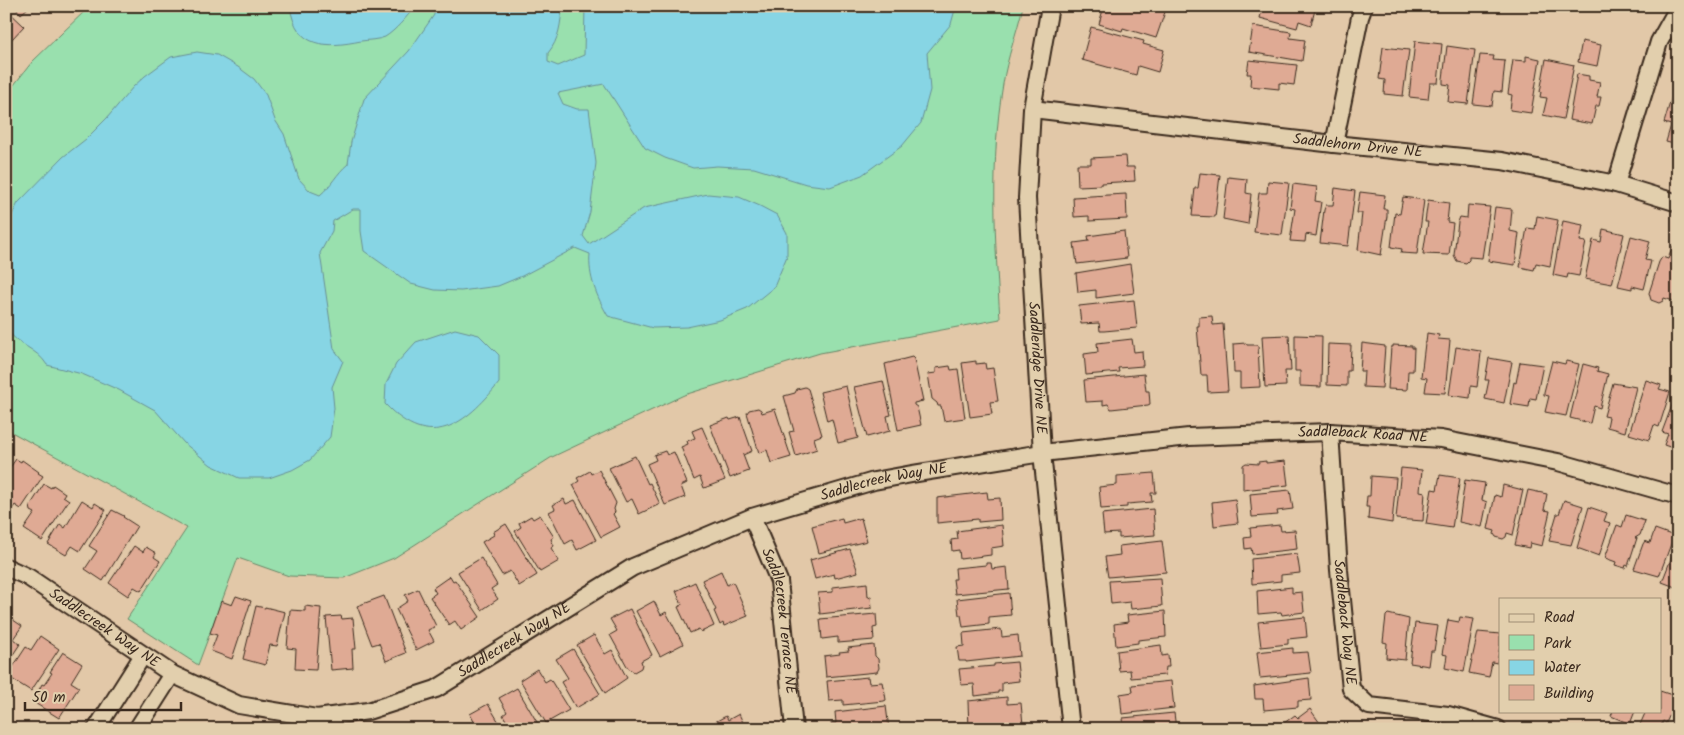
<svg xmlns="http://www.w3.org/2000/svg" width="1684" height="735" font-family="Kalam,sans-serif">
<rect width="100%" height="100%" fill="#e2c8a8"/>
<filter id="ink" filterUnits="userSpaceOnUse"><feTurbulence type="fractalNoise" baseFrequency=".02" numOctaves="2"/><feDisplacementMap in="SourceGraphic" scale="10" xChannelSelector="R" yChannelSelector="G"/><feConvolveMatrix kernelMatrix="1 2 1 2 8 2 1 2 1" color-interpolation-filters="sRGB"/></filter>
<g filter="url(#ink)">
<path fill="#99e0ae" stroke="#6a8566" d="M90,6H1023C1017,32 1007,58 1003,84C990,162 995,241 1000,319L820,353L684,395L552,457L394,558L344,578L289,576L238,558L198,665L127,619L187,528L6,429V95L32,62Z"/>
<path fill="#87d5e4" stroke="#699195" d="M290,6H415C408,16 395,31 385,37C378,40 368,40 361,41C326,48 296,49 290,6Z
M435,6H562C561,23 559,40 548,53V62L558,66L584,55L585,6H956L951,24L927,53L930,90L921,123L902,146L862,175L830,187L806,184L754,168L717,166L693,168L665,158L645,148L604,84L558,93L563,104L577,109H589L596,163L590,212L583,236L589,244L644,208L708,194L739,197L760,206L777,215L787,233V256L774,287L747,309L720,320L687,327L653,328L608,316C597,297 588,277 590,254L575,248L522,276L498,286L461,291L435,290L411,284L364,251L361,231V209H353L333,221L332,231L320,253L334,349L343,361L332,387L334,408L330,437L310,460L292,470L269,478H239L211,465L184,443L155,410L119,390L82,374L47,365C37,348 16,345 6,328V227L18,203L63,157L86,139L107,118L133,87L145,76L171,57L197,52L217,55L238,67L254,79L266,95L275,120L284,134L299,179L310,191L320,195C332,185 336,174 348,164L351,142L364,99L409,51L434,15Z
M455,329L479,335L499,355V383C465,425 430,452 385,404L386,384L396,364L416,342Z"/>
<path fill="#dfaa94" stroke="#3b2a1e" d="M14,6H35L33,9L30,6L21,14Z
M1104,6H1150L1165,12L1156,38L1123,28L1122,31L1099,24Z
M1263,6H1316L1311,25L1299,21L1297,28L1260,18Z
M1610,6H1624L1620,12Z
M6,9L24,26L12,39L9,36L6,39Z
M1253,26L1291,32L1290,38L1305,40L1302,61L1249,52Z
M1091,27L1144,41L1143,44L1164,50L1158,72L1138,66L1136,75L1082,60Z
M1415,41L1442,44L1438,83H1430L1428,99L1409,97Z
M1582,41L1601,45L1597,66L1578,62Z
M1447,46L1475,50L1468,104L1448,102L1450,85L1443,84V79Z
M1383,47L1409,50L1403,96L1384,94L1385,80L1379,79Z
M1480,55L1494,56L1493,60L1505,61L1502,92L1494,91L1492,106L1473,104Z
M1526,56L1540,59L1531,113L1510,110L1512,95L1508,94L1513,60L1526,61Z
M1546,59L1574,65L1563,119L1543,115L1547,98L1540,97L1541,92H1540Z
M1249,60L1297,65L1294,85L1279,83V89L1250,86L1251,74H1247Z
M1577,74L1589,76V80L1600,82L1597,97H1601L1599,106H1596L1592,124L1569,120Z
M1673,92L1678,94V145L1666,142L1671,125L1664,123Z
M1125,156L1126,167H1134L1135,181L1101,183V185L1078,186L1077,164H1091V158Z
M1200,173L1220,175L1215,217L1192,216L1195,188H1198Z
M1228,177L1247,179L1246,193L1251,194L1248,224L1223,219Z
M1268,181L1289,183L1282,235L1254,232L1259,193H1267Z
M1293,184L1317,187L1315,201L1321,202L1316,236L1306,234L1305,242L1290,241L1295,209L1290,208Z
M1335,188L1355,191L1348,246L1320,243L1324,210L1326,205H1333Z
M1360,192L1385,195L1383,209H1387V216L1381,255L1358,250L1362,213H1357Z
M1126,194L1127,219L1089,221V216L1074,217L1073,197Z
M1403,197L1424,200L1417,254L1401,253L1402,249L1391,247L1395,213L1400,214Z
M1428,200L1449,203L1447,222L1453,223L1449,255L1423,254L1428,222H1425Z
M1468,205L1490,207L1482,258L1469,257V260L1466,263L1457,261L1454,255L1458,222L1460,217L1467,218Z
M1495,207L1512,209L1510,231L1519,233L1515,265L1488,261Z
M1537,216L1558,220L1550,266L1536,263L1534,270L1520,267L1527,228L1535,229Z
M1563,221L1583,225L1580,241L1586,242L1579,276L1568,274L1567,278L1553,275Z
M1603,229L1624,234L1612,284L1585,279L1593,240L1601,242Z
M1124,231L1127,258L1077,264L1074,243L1089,241L1088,236Z
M1631,236L1650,241L1645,260L1651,261L1644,289L1632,286V289L1618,286Z
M1673,246L1678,248L1677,302L1664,298L1663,301L1659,303L1651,300L1649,293L1659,262L1662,257L1668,259Z
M1130,264L1134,293L1096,298V290L1078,292L1076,273Z
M1134,300L1137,328L1104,331H1100L1099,323L1081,324L1079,306Z
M1212,316L1213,325L1223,324L1228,391L1208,392L1207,375H1201L1197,326H1199V317Z
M1427,333L1439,335L1438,339L1450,340L1445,393L1425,392L1427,378L1421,377L1425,343H1426Z
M1289,335L1291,371H1285L1286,386L1265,387L1262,336Z
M1295,335L1322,336L1321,387L1300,386V371H1295Z
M1132,339L1134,352L1142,351L1143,366L1118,368L1119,372L1086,375L1084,354L1098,352L1097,343Z
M1246,343L1247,345H1258L1260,387L1240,388V373H1234L1233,344Z
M1362,343L1385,346L1382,388L1363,387L1364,371H1360Z
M1328,344L1351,345L1350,371H1347V386L1327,385Z
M1393,345L1412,346V348H1414L1413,371H1408L1407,390L1388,389L1391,347H1393Z
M1456,347L1480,351L1481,353L1477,387L1471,386L1470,398L1449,395Z
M912,357L914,359L923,401L914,403V405L917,407L921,425L898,430L885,364Z
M1489,358L1512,362L1504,403L1485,399L1489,380H1485Z
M976,361V364L985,363L986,369L993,368L998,401L990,402L992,414L970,417L962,363Z
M1552,361L1565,364L1566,361L1579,364L1566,416L1545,412L1549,396L1544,395V392Z
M1520,362L1543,365L1536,399L1530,398L1529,407L1510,404L1514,382L1516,383Z
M1583,364L1598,368L1597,371L1608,374L1600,408L1594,406L1590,423L1570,418Z
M950,366L951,370L958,369L965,418L944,421L941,406H938L937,403L932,399L928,374L936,373V368Z
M1144,374L1146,391H1149L1150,404L1148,405L1111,409L1108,404L1103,405V401L1086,402L1084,380Z
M1646,380L1661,385L1659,389L1670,392L1659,427L1654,425L1649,440L1629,434Z
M883,381L891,415L887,416L890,431L867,437L854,387Z
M1613,383L1636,387L1625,432L1607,427L1609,417L1604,416Z
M846,386L858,438L838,443L832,419L827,421L820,392Z
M805,387L808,389L822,435L814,438L817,449L796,456L789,432L794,431L784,396L795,393L797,389Z
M1674,400L1678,401V450L1664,445L1668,434L1662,432Z
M758,408L761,410L762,413L775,409L791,457L771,463L767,450L759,453L747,413L749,410Z
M740,417L752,451L743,455L749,471L730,478L710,425L729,418L730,420Z
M702,427L725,480L704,488L700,477L694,480L681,447L688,444L687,441L695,438L692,431Z
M665,451L667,455L674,452L687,483L681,486L685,497L665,505L647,464L656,460L654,455Z
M635,456L648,484L650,483L660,504L639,514L632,499L626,502L609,468Z
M16,459L21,462L22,460L39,472L38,473L43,476L21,509L15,505L6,518V473Z
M1266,461V463L1285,461L1288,485L1243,490V465L1246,463L1258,464V462Z
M1401,468L1422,470L1420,491L1425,492L1423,521L1396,519Z
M599,470L616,503L614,509L615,512L613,514L620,527L601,537L573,485L579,481L577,478L590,471L591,474Z
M1154,473L1156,493H1151L1152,502L1127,504V507L1101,509L1099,487L1117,485V476Z
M1440,475L1460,478L1452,528L1426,524L1432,489L1437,490Z
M1371,476L1396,478L1392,523L1368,519L1369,507H1366L1367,496H1370Z
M1465,480L1485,483L1482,500L1487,502L1482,527L1459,522Z
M44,484L51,488L53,485L65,493L63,496L69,500L42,541L24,529L35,513L31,511L30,506Z
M1503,485L1523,490L1513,535L1507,533L1506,537L1503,539L1496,537L1494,534L1495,531L1488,529L1495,495L1501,497Z
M1290,490L1293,509L1277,511L1278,515L1252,517L1250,494Z
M1528,490L1547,494L1544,510L1550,511L1542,546L1530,543L1529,548L1515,545Z
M987,492L988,499L1000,498L1001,520L978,522V519L937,523V498Z
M564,499L566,504L575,500L596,540L577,550L572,540L565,544L549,512L555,509L553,505Z
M1235,499L1238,523L1214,526L1212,502Z
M82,500L93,507L95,503L106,510L80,551L72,546L66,555L48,544L60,524L65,528Z
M1564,500L1583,506L1571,545L1549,541L1557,514H1559Z
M1589,507L1607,513L1604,521L1610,523L1599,556L1577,548Z
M1153,509L1155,535L1119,538V533L1104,534L1102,514Z
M112,510L124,516L123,517L137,526L103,581L85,569L97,551L89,546Z
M540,515L554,537L551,539L554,546L551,548L559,561L540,572L515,531L521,527L519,523L531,516L533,519Z
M1626,515L1645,521L1640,535L1635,538H1637L1628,566L1626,565L1625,568L1615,565L1616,562L1605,558L1617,525L1622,527Z
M842,518L843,523L861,518L867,541L819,553L812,526Z
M506,524L537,575L519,586L510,571L502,575L482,542L494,535L493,532Z
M1002,525L1004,546L991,548V555L960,559L959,550L952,551L951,540L958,539L957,531Z
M1280,525L1281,531L1295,530L1297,549L1252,554L1251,548L1245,549L1244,538L1251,537L1250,528Z
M1655,529L1674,536L1659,576L1634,569L1643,544L1645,541L1650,543Z
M1162,541L1166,572L1108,577L1105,557L1120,555L1119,546Z
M134,546L143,552L146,547L156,553L154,557L160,561L141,591L134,587L128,596L109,583Z
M850,549L858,572L835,578L834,574L815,579L810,560Z
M1674,551L1678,553V588L1662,582Z
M1297,554L1300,573L1281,575V581L1252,584L1251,559Z
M481,558L497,585L491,589L498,599L482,610L458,572Z
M986,563H991L992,569L1007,567L1009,589L955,594L953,579H956L955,568L986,565Z
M721,571L727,585L733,582L748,616L724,626L723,623L720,625L714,611L716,610L702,580Z
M450,576L453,581L455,580L480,617L461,630L455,621L449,625L430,597L436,593L433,588Z
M1160,578L1162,606L1131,609L1130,602L1111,604L1109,581Z
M695,582L714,626L701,632L699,629L690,633L678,607L682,605L676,591Z
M867,583L868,597L871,596L872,608L820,614L818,593L833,592V587Z
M1292,587V593L1302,592L1304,612L1282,615L1281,612L1258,614L1257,591Z
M418,589L436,626L428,630L434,641L416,650L396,609L408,601L405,595Z
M1009,593L1011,615L989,617V624L963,627L961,615H959L957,599Z
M236,596L251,601L232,659L211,651L217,635L210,633L221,601L232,605Z
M384,596L406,653L386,661L379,643L372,645L357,606Z
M654,601L661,615L666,612L683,644L660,656L636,611Z
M256,606L265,608V607L285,612L277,646L270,645L265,665L243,659Z
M305,606L321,608L316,670L295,669L296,649L287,648L290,610L305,611Z
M630,609L652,655L641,661L642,664L641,668L634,672L628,668L610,635L617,631L610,619Z
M1165,611L1166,637L1138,640V643L1116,646L1114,624L1128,622L1127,615Z
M876,614L877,627L873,628L874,640L838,643V637L822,639L820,619Z
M1388,614L1409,619L1405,660L1386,658L1387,643L1383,642L1386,616Z
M6,615L22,626L13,639L20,644L6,665Z
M341,616L342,619L353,618L356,649H352L353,668L331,670L326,617Z
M1305,617L1307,637L1288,639V644L1261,647L1258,622Z
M1460,617L1474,619L1464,672L1445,668L1447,655L1442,654L1448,620L1459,622Z
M1415,623L1438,626L1434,651H1431L1429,666L1410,663Z
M1001,629L1002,637L1018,635L1020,656L966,662V661H959L957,647L964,646L963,633Z
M1478,632L1500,634V645L1497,663L1492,662L1489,677L1469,673Z
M594,635L605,654L612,650L627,678L605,693L577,645Z
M40,636L59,649L31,691L7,676L26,647L31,650Z
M874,645L875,656L878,659L879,668L877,672L826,677L824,656L840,654L839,652L849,651L848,648Z
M1161,645L1162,656L1168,655L1169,667H1166L1165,675L1131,678L1130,670L1119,671L1117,651Z
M1293,648V653L1308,652L1311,673L1260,678L1257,652Z
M573,649L600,694L576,708L561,682L568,678L556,659Z
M63,652L82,664L71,682L79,687L59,718L33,702L42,684L44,685L52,673L50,672Z
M1017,662L1019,681L1002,683V691H998V693L975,696L974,684L961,685L959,669L994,666V664Z
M537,669L545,682L550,679L569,710L546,723L520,680Z
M868,677L869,683L882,682L883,687H884L886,700L884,701L843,705V700L829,701L827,681Z
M1309,678L1311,700L1298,701V707L1264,710L1263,699H1255L1254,686Z
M1171,681L1174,708L1122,714L1120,694L1133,692L1132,685Z
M517,688L541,729H511L503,715L507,712L499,698Z
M1660,691L1678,697L1666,723L1663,721L1660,729H1642L1639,727L1646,711H1660Z
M1007,697V704L1021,703L1023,725L992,729H969L968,701Z
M488,704L503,729H478L470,714Z
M886,706L889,729H832L831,723H836L835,712Z
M1310,709L1322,726L1318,729H1276L1295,715L1298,718Z
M1613,711H1635L1630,724L1611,716Z
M1174,713L1176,729H1124L1123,718Z
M739,714L746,729H716L713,723L726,716L728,720Z"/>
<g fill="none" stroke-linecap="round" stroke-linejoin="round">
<defs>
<g id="street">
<path id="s1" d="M1050,6L1032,109L1027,198L1042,453L1071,729"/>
<path id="s2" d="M1032,109L1334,144L1502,161L1616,184L1678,203"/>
<path d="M1334,144L1360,17L1364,6"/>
<path d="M1616,184L1659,42L1678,8"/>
<path id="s3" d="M1330,432L1339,570L1351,689L1369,706L1448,715L1498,729"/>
<path id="s4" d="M752,517L779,581L794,729"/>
<path id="s5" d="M6,567L28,577L172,674L239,705L317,718L368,711L436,689L633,567L752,517L874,481L912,474L1042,453L1189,437L1330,432L1441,439L1558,462L1678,496"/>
<path d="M96,729L143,655"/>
<path d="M137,729L172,674"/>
</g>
</defs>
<use href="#street" stroke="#3b2a1e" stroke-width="20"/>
<use href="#street" stroke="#e2cfad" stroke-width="16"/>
</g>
</g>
<g text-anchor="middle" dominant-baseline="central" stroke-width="4.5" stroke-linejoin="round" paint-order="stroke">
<g font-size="15" fill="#3b2a1e" stroke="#e2cfad">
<text stroke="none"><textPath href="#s2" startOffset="328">Saddlehorn Drive NE</textPath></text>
<text stroke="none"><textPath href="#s1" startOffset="364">Saddleridge Drive NE</textPath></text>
<text stroke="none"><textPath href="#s5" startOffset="1454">Saddleback Road NE</textPath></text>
<text stroke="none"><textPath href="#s5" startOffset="971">Saddlecreek Way NE</textPath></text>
<text stroke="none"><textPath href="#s4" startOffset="109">Saddlecreek Terrace NE</textPath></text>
<text stroke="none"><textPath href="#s3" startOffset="191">Saddleback Way NE</textPath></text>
<text stroke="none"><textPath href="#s5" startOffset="116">Saddlecreek Way NE</textPath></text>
<text stroke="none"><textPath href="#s5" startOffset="566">Saddlecreek Way NE</textPath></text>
</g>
</g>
<rect width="1684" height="735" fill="none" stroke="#e2cfad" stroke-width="25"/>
<rect x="12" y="12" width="1659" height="710" fill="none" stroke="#3b2a1e" stroke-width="2" filter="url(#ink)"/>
<rect x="1499" y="598" width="162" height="115" fill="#e2cfad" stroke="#9f8d74"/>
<rect x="1509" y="614" width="25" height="8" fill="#e2cfad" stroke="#9f8d74"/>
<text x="1544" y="622" font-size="15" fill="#3b2a1e">Road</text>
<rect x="1509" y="635" width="25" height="15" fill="#99e0ae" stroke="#9f8d74"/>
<text x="1544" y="648" font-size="15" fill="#3b2a1e">Park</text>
<rect x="1509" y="660" width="25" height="15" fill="#87d5e4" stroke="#9f8d74"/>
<text x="1544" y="672" font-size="15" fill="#3b2a1e">Water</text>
<rect x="1509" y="685" width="25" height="15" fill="#dfaa94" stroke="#9f8d74"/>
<text x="1544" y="698" font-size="15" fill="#3b2a1e">Building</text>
<path d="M25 702v8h156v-8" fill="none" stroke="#3b2a1e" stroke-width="2.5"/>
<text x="32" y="702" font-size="15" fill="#3b2a1e" stroke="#e2cfad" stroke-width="4" paint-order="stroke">50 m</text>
</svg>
